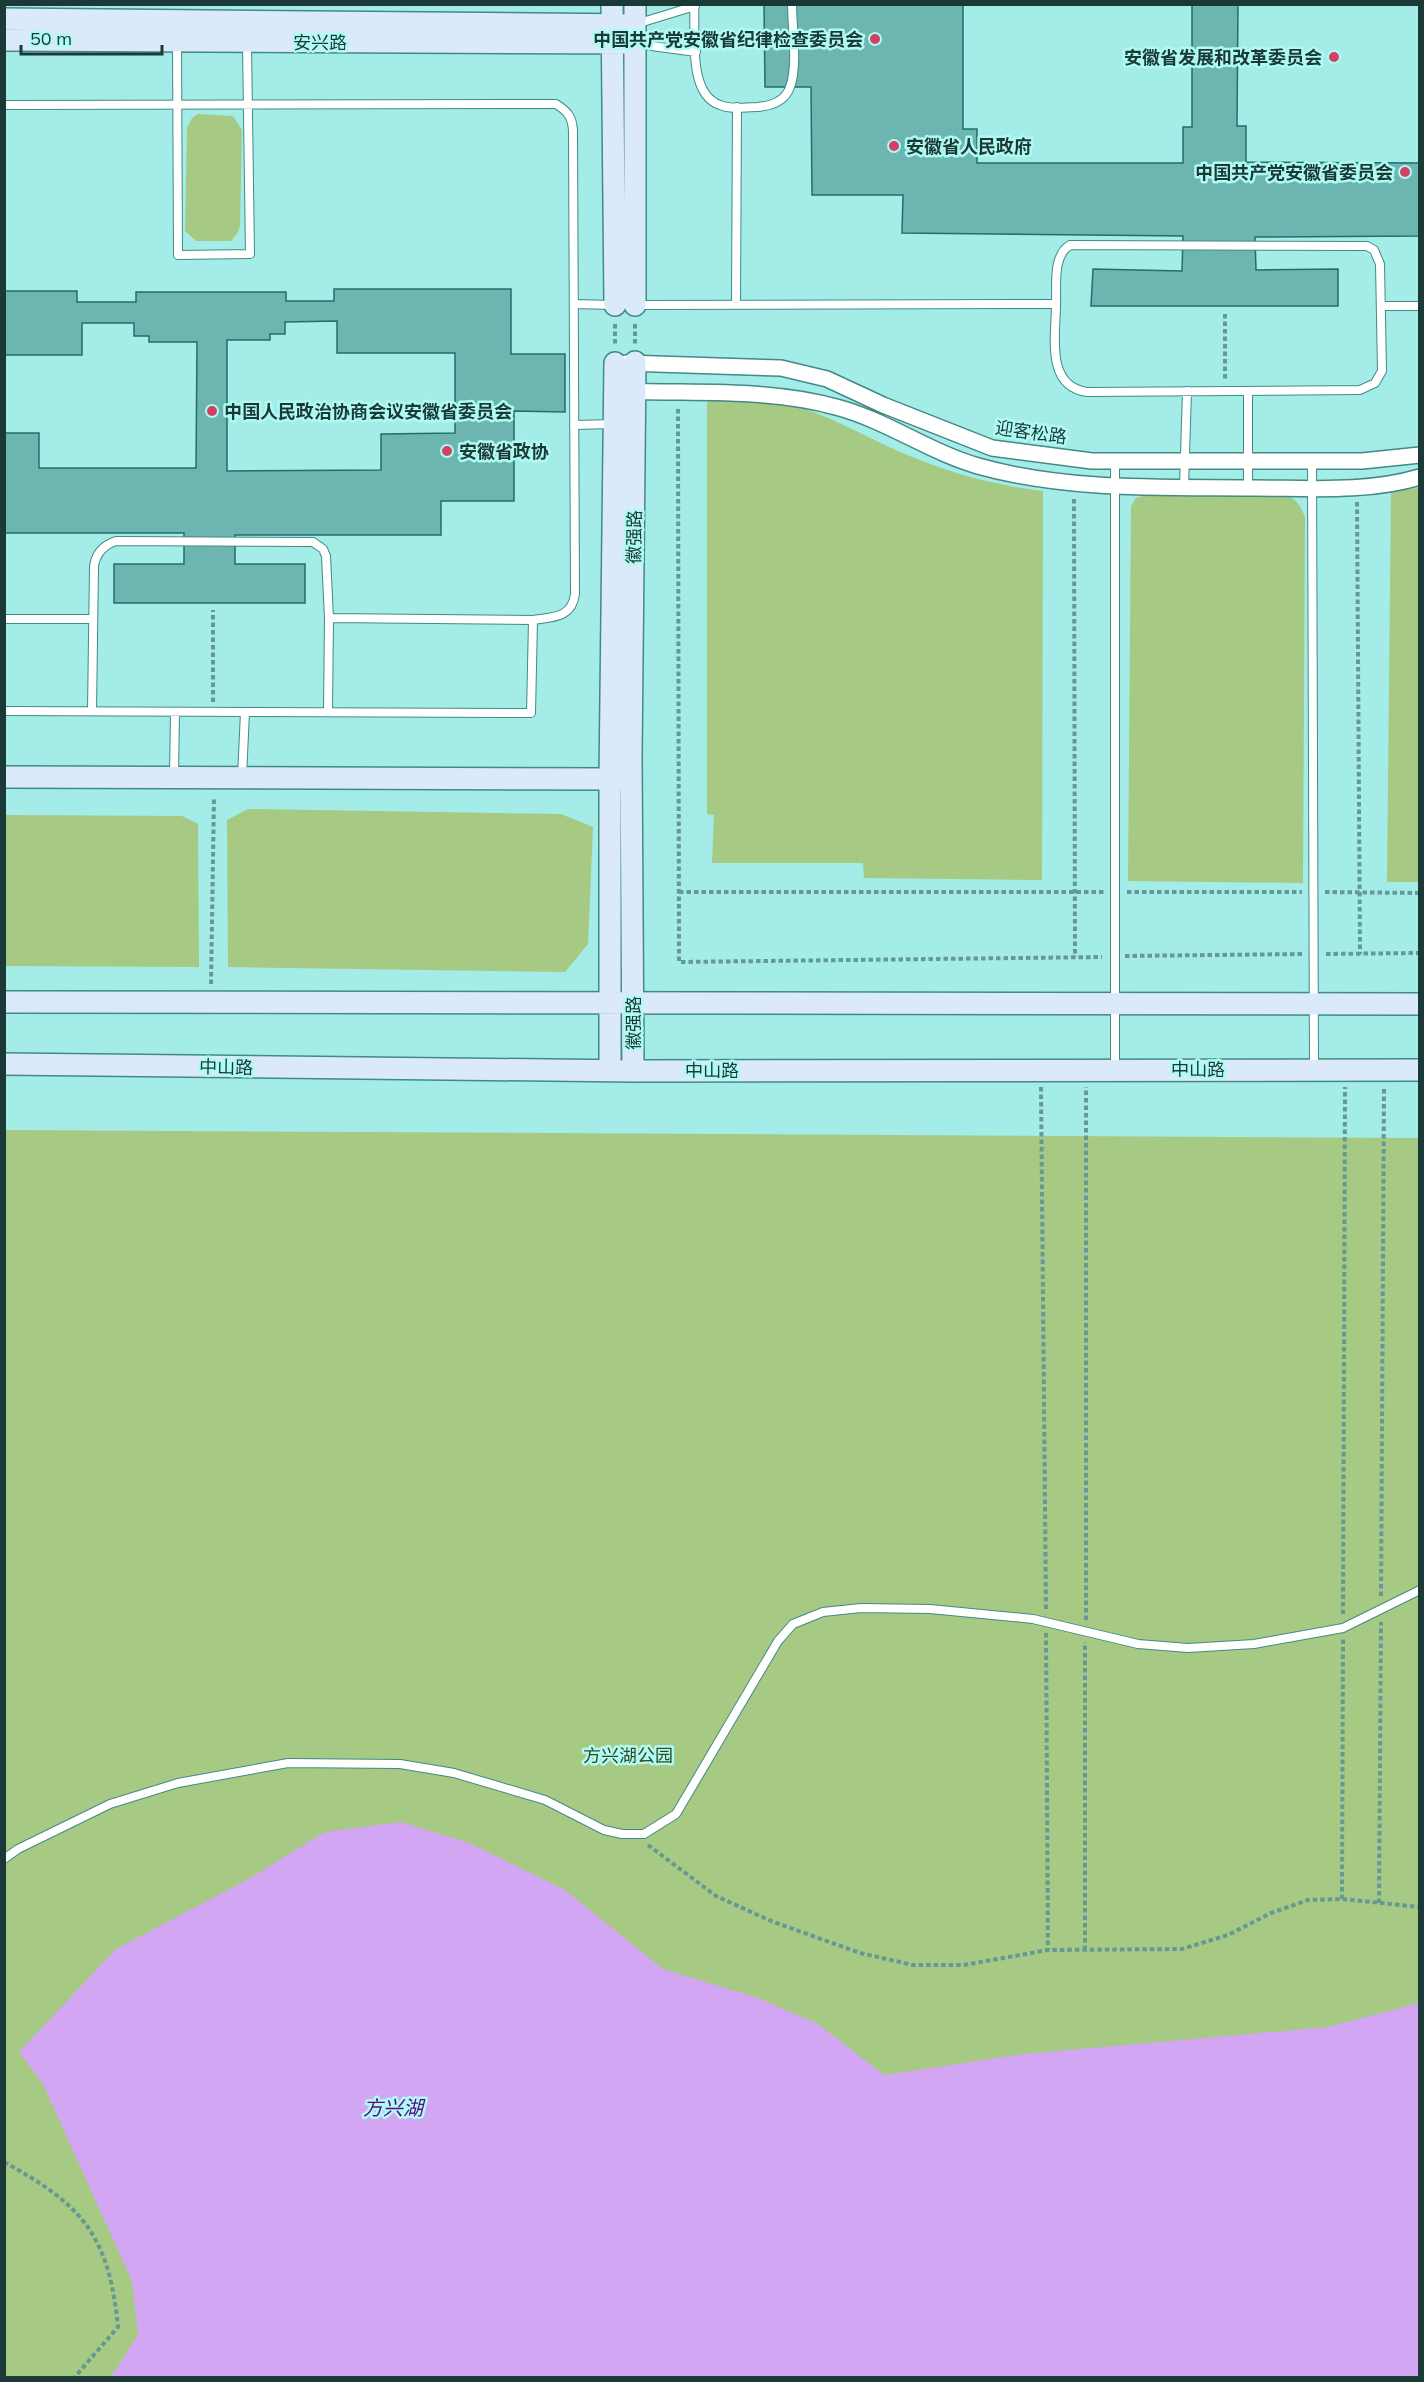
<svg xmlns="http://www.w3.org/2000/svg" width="1424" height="2382" font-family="Mulish,'Noto Sans SC',sans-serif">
<rect width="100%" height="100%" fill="#a3ece7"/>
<path fill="#a6c983" d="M198,114L233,116L242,130L240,226L237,234L231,241H196L185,231L187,128L192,118Z
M707,401C734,401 762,400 789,405C827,413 863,436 898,451C945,472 993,485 1043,491L1042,880L864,878L863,863H712L714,815L707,814Z
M1419,488V882H1387L1391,491Z
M1284,494C1296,498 1300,505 1305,517L1303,883L1128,881L1131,506L1136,498L1146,495Z
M248,809L561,814L593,827L588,944L565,972L228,967L227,820Z
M5,815L182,816L198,824L199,967L5,966Z
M4,1130L1419,1138V2377H5Z"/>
<path fill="#d3a6f4" d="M401,1822L469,1843L565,1890L663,1969L758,1998L818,2024L884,2075L1025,2054L1328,2027L1419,2003V2377H111L138,2335L132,2281L43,2084L19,2052L116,1949L245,1881L325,1832Z"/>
<path fill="#6db5b0" stroke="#226e6a" stroke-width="1.5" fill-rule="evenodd" d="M764,4H963V129H977V163H1183V127H1192V4H1238L1237,126H1246V162L1420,163V236L1255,237L1256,270L1338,269V306H1091L1093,269L1182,271L1183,236L902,233L903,195H812L811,87H765Z
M334,289H511V354H565V412L514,411V501H441V535H235V564H305V603H114V564H184V533H4V433H39V468H196L197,342H149V336H134V323H82V355H4V291H77V302H136V292H286V301H334ZM337,321V353H455V433L381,434V470L227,471V340H270V334H285V322Z"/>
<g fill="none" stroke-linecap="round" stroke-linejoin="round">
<defs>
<path id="lane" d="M694,4C696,33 687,94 720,105C731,110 745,107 757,107C771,106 785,102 790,87C798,67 792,27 792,4
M636,24L695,6
M177,43L178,255L250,254L247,44
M637,44L696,52
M4,105L556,104C567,111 572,116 573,130L575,594C572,618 553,617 533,620L531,713L4,711
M574,304L612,305
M636,305L1056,304C1056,335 1045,386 1087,392L1360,390L1375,383L1382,371L1380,264L1374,250L1367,246L1070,245C1052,256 1057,285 1056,304
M736,305L737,107
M1381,306H1420
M574,425L613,424
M1115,461V1068
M1312,461L1314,1069
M1184,487L1187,391
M1248,488V391
M4,619H93
M92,711L94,566C96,553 104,545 116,541L313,542L323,549L326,556L329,618
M328,712L329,618L535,620
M174,776L175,712
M242,777L245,712
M4,1859L18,1849L110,1804L178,1783L288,1763L400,1764L454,1773L545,1800L604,1830L622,1834H644L676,1814L778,1641L793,1624L823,1612L861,1608L930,1609L1033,1619L1138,1644L1188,1648L1254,1644L1343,1628L1420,1590"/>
<path id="street" d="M626,363L781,368L827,379L883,405L992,448L1092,461H1362L1420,455
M624,391C695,394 767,388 836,407C886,420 929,452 978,466C1067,491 1161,487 1253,488C1308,488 1366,493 1420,477"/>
<path id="secondary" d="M612,4L615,305
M635,4V305
M4,19L635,25
M4,40L636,43
M4,777L622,779
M4,1002L1420,1004
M4,1064L633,1071L1420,1070
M610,1070V779L615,363
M633,1071L631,757L635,362"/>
</defs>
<use href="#lane" stroke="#428a86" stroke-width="10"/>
<use href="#street" stroke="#428a86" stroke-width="18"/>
<use href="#secondary" stroke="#428a86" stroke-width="24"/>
<path stroke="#649996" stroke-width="4" stroke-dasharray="4.5 3" stroke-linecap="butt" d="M1225,314V379
M615,324V346
M635,324V344
M678,409L679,962L1102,957
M1074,499L1075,957
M1357,502L1360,954
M213,702V610
M679,892H1104
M1127,892H1302
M1325,892L1420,893
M1326,954L1420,953
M1125,956L1303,954
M211,984L214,797
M1041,1087L1046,1611
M1381,1596L1384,1088
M1343,1614L1345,1087
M1086,1620V1087
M1046,1633L1048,1950
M648,1845L716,1896L771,1921L860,1953L913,1965H964L1048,1950L1182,1949L1228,1935L1271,1913L1308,1900L1342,1899L1420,1907
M1342,1899L1343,1639
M1379,1903L1381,1622
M1085,1950V1642
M4,2162C83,2205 109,2236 118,2327L74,2378"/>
<use href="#lane" stroke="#fff" stroke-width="8"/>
<use href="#street" stroke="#fff" stroke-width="15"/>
<use href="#secondary" stroke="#dbeafa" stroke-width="21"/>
</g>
<g fill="#d04164" stroke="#b0faf4" stroke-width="2">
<circle cx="875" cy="39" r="6"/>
<circle cx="1334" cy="57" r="6"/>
<circle cx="894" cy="146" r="6"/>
<circle cx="1405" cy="172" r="6"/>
<circle cx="212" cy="411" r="6"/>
<circle cx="447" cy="451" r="6"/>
</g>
<g text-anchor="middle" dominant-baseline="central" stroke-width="5" stroke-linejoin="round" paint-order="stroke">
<g font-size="18" font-weight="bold" fill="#1a3937" stroke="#b0faf4" text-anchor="end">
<text x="863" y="39">中国共产党安徽省纪律检查委员会</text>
<text x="1322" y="57">安徽省发展和改革委员会</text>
<text x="906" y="146" text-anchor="start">安徽省人民政府</text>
<text x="1393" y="172">中国共产党安徽省委员会</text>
<text x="224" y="411" text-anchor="start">中国人民政治协商会议安徽省委员会</text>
<text x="459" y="451" text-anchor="start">安徽省政协</text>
</g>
<g font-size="18" fill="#1a3937" stroke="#b0faf4">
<text x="320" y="42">安兴路</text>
<text transform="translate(1031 432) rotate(8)">迎客松路</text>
<text transform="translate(634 537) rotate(-89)">徽强路</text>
<text transform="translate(633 1023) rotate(-90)">徽强路</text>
<text transform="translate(226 1067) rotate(1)">中山路</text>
<text x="1198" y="1069">中山路</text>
<text x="712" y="1070">中山路</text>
</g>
<g font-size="18" fill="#35491e" stroke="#b0faf4">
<text x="628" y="1755">方兴湖公园</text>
</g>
<g font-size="20" font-style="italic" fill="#5a0881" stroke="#b0faf4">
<text x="393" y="2107">方兴湖</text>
</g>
</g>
<rect width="1424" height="2382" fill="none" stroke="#1a3937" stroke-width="12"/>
<path d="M21 45v9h141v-9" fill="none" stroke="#1a3937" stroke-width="3"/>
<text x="30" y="45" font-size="18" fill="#1a3937" stroke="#b0faf4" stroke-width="4.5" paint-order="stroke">50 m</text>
</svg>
